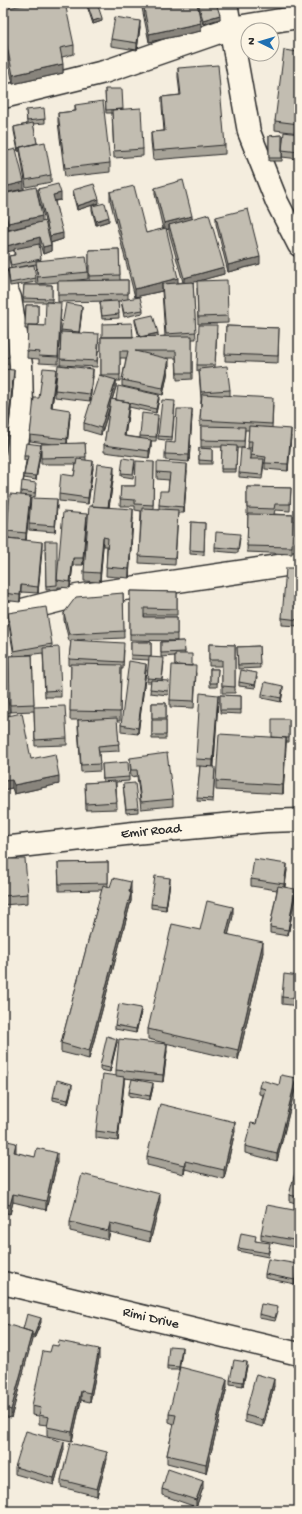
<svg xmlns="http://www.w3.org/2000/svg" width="302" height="1514" font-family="'Gochi Hand',sans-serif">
<rect width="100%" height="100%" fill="#f4edde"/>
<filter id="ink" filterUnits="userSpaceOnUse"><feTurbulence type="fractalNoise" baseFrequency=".025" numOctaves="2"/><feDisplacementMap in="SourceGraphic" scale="8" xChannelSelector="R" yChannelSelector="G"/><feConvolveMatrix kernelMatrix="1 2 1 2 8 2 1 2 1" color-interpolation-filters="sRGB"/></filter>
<g filter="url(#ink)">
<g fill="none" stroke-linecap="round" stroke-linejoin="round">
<defs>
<g id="minor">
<path d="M226,3L249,132L277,202L299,245"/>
<path d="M3,97L104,72L231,28L299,17"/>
<path d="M3,282L10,298L21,365L22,410L3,537"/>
<path d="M3,615L77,596L299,563"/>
<path id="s1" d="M3,848L134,833L266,821L299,820"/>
</g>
<g id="tertiary">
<path id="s2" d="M3,1283L299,1354"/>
</g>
</defs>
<use href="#minor" stroke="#2b2b2b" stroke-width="25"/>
<use href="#tertiary" stroke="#2b2b2b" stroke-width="25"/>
<use href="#minor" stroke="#fcf5e5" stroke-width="22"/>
<use href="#tertiary" stroke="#fcf5e5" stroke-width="22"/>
</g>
<path fill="#a7a398" stroke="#2b2b2b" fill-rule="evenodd" d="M3,3H7V8L74,45V54L62,57L63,73L13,84L3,36Z
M87,3L102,21L93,24L87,6Z
M141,3H197V5V3H216L220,19L203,24L198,8L201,31L149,42Z
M140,27L137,50L111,46V39Z
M299,52V133L275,130V121Z
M178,68L225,145V154L153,160L151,141V132L164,131L162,106V97L180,95L178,77Z
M105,89L123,109L143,149V156L114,158L112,113H106Z
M75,105L110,163V172L65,177L58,122V113L75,111Z
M26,110L45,119V123L33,124L37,143L51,175V182L26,187L20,151H18L14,131V127L27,124Z
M299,134V159L282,157V150Z
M282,135V161H269V136Z
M3,152L24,189L7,193L42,222L45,221L38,196V189L61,200L55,201L63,239L51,243V251L43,254L40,244H37L41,261L88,272V279L68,281H89V250L119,249L120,280H128V299L143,310V313L124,317L121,301H118L119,318L102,319L100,302L111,301L58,302V282L38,284L36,264L14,268L36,278V282L10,286L8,273V269L11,268L9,260V256L14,255V251L31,225L8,230L3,208V194L4,193L3,188Z
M155,188L192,218L224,274L193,282L196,339H192V379L177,380L176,358H166L169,366L163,395L122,386V380L126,358H120V381H116V387L112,400H116L159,399L156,413L129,407L125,436L140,438V436L158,418L156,441H151V447L149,458L104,452V445L110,407L101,435L84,430V423L101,376V337H139L135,322V319L158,337L165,336L162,291L135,297L110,200V192L146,233L163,229L155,194ZM169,229V232L183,282L178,283L166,230Z
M73,190L99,203L77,210L73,194Z
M92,206L109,221L96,225L92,210Z
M216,217L260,264L228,272L216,224Z
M24,285H52V302H23Z
M197,288L228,316V323L198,324Z
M26,305H38V326H45L61,310L58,364L39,363V359L27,358L28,329H25Z
M82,310L79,333L99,341L97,367L60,365L61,330Z
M3,314L9,357V364L3,365Z
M226,326L279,328L278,363L225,361Z
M217,332L215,367L230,390V396L273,405L272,428L291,436L288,471L265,469V463H264L262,479L239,477V473L250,459H251L252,448H248L249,430H245L244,448H237L236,472H221L222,447H201V427H200V420L201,399L199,371H197V365Z
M3,369L14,377L9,426L3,476Z
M56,376L52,407L70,416L67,444L85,443L86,460L93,468L88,504L59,501V494L74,476L76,464H41V444H52L30,441V435L39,398Z
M93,376L90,401L55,397V390Z
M175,405L172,441L158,439V436Z
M192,416L189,462L165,460V454L175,443Z
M199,448L212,449V464H199Z
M41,449L36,480L24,478V475L27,460H24V456Z
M154,462L153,509H159V505L168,491L169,480L157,479V472L187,471L184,513H178L175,565L139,563L141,511L135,510V506H120L121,486H135Z
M135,464L133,478L121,476V473Z
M114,473L109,507L133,518L129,578L106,576L107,546H103L100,582L84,581V572L92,506Z
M36,487L35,497L30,496L26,540L8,538L42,549L38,593L21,592L20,602L3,600V575L7,538V531L21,495V491Z
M247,487L291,488L290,511L275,510L274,514L293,515L292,554L247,552L248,515H247Z
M57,506L55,532L29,530V524Z
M87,521L83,565H73L70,588L58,587V589L46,590L45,541L57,579Z
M191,522L205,523L204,555L190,554Z
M240,538L238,553L215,551V547Z
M299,568V626L282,625V618Z
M130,591L177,592V615H144V617H177V641L130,640Z
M123,593L124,638L77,640L124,650L123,669H121L120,721H117L119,751L99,752L100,771L81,772L78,727V720H79H70L71,666L69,665V659L71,641H69L64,620V613Z
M8,613L52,644V648L61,690V697H45L43,653L26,655H32L34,707L67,738V745L35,746L34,711L10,712L9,656H14L8,620Z
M3,621L6,639V643H3Z
M184,641L185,654L196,673L194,708L170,707V700L175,665V656L161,657V642Z
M131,642H151V657L164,662L162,681L169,685L168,695L150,693L151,682H147L149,660L131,659Z
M209,644L235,645V693H222V666H209Z
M3,645H7V690H3Z
M259,646L260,668L238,669L237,647Z
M210,669H218L217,687H210Z
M146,670L138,734L121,732V725Z
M257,677L255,688L239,686V682Z
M283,690L281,702L262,698V694Z
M3,691L10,712V715L3,716Z
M220,695L241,696V714L220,713Z
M218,701L214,766L215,770L213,802L197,801L200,766H196V759Z
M152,703H166V739H152Z
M289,719V742H286L283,794L216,790V781L272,737Z
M130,758L173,799V806L141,809L137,776L131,777L130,765Z
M31,759L59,784L14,794L12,788L3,790Z
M102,764L129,777V781L116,782L117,809L86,810L85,783L103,782Z
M123,784L138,808V812L126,813Z
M3,859L28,894V903L3,905Z
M108,862V887L131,891V901L89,1059L61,1052V1043L102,890L59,891L58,863Z
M287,870L285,887L295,896L288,936L270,933V927L277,890L251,886V879Z
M170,882L166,910L151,908V904Z
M299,914V941L295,940V931Z
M233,916L228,934L263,952L238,1060L148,1039V1029L200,930Z
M299,976V1006L282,1004V997Z
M141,1012L136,1033L115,1029V1025Z
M117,1042L110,1072L100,1070V1066Z
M167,1051L163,1082L124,1078V1084L118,1141L96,1138V1131L116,1076V1070Z
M3,1072L8,1077L5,1093H3Z
M279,1085H296L277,1161L245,1153V1146L256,1124L263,1095L259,1094V1087Z
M153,1087L150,1100L129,1096V1092Z
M72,1088L68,1104L53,1100V1097Z
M235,1131L224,1179L185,1169L184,1174L147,1165V1156Z
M3,1140L16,1152V1153L57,1162L46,1210L13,1202L10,1214L3,1212Z
M299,1165V1204L289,1201V1195Z
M160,1202L150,1242L110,1232L108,1240L70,1231V1222Z
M299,1211V1248L261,1240V1234Z
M256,1241L270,1247L268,1257L238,1251V1248Z
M298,1268L295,1284L265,1278V1274Z
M278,1311L275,1321L259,1318V1314Z
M41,1322L34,1339L32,1338L11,1418L3,1416V1335L23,1329Z
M182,1351L179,1370H167V1366Z
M50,1352L99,1358L90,1402L81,1400L72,1441L47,1436V1425L39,1424V1416L32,1415V1406Z
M247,1366L243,1386L230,1384V1380Z
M274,1386L263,1427L245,1422V1415Z
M227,1387L206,1473L167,1463V1455L174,1424L169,1422V1414Z
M64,1449L54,1485L15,1474V1467Z
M107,1459L97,1496L61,1487V1480Z
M203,1488L196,1507L162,1495V1489Z"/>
<path fill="#88847c" stroke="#2b2b2b" d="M3,3H7V9L3,10Z
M220,15V19L203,24V20Z
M102,18V21L93,24V21Z
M140,21V27L137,50V43Z
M201,23V31L149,42V34Z
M63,64V73L13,84V75Z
M20,147V151H18V148Z
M24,182V189L4,193V187Z
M61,193V200L53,201V195Z
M99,199V203L77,210V206Z
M42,216V222L8,230V223Z
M192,216V223L169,225V229L164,230V223Z
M109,217V221L96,225V221Z
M63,233V239L50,243V236Z
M40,237V244L3,253V247Z
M51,245V251L43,254V247Z
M260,257V264L228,272V265Z
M224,267V274L184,285V278Z
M178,278V287L162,284V291L135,297V289Z
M82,306V310L79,336V332Z
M158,333V337H140Z
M169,359V366L163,395V388Z
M56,369V376L51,414V407Z
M93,369V376L90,401V394Z
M14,370V377L9,426L3,476V467L9,418Z
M116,380V387L101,435V428Z
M159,395V399L156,413V409Z
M129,402V409L124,443V436Z
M192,409V416L189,462V455Z
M70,410V416L67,446V439Z
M291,429V436L288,471V464Z
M151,440V447L149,458V451Z
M41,445V449L36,480V476Z
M93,461V468L88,504V498Z
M187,464V471L184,513V507Z
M114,466V473L108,515V508Z
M30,496V502L26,540V533Z
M57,499V506L55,532V526Z
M133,509V518L129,578V569Z
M87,514V521L83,565V558Z
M103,537V546L100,582V573Z
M42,542V549L38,593V587Z
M73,558V565L70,588V582Z
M21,585V592L20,602V595Z
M146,664V670L138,734V728Z
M283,686V690L281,702V698Z
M218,695V701L213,767V760Z
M286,738V747L283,794V785Z
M59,776V784L14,794V785Z
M12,780V788L3,790V781Z
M287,864V870L284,891V884Z
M170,878V882L166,910V906Z
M131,882V891L129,901V892Z
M295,889V896L288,936V930Z
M131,893V901L89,1059V1051Z
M233,907V916L226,944V934Z
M263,942V952L238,1060V1050Z
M141,1008V1012L136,1033V1029Z
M117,1039V1042L110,1072V1068Z
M167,1044V1051L163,1082V1075Z
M124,1077V1084L118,1141V1134Z
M296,1078V1085L277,1161V1154Z
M153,1083V1087L150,1100V1096Z
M72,1084V1088L68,1104V1100Z
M235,1122V1131L224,1179V1170Z
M16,1143V1152L14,1161V1152Z
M57,1153V1162L46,1210V1201Z
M185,1161V1169L184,1174V1165Z
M13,1194V1202L10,1214V1205Z
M160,1194V1202L150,1242V1233Z
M110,1223V1232L108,1240V1231Z
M298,1264V1268L295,1284V1280Z
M41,1318V1322L34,1339V1335Z
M32,1332V1340L11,1418V1410Z
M182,1347V1351L179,1370V1367Z
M99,1349V1358L90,1402V1393Z
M247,1362V1366L243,1386V1382Z
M227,1379V1387L206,1473V1464Z
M274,1379V1386L263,1427V1420Z
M81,1391V1400L72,1441V1432Z
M64,1442V1449L54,1485V1478Z
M107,1452V1459L97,1496V1489Z
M203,1481V1488L196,1507V1500Z"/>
<path fill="#c2bdb1" stroke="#2b2b2b" d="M33,3H65L74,45L60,48L63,64L13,75L3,27V9Z
M87,3H97L102,18L93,21Z
M143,3H197L201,23L149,34Z
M198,3H216L220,15L203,20Z
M115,17L140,21L137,43L111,39Z
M284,50L299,52V124L275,121Z
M218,65L225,145L153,151L151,132L165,131L162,97L181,95L178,68Z
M105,89H122L123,109L106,110Z
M103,101L110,163L65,168L58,113L76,111L75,105Z
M44,108L45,119L27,121L26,110Z
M141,108L143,149L114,151L112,110Z
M33,123L37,143L18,148L14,127Z
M284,132L299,134V152L282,150Z
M282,135V158H269V136Z
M45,142L51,175L26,180L20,147Z
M16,149L24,182L4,187L3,181V152Z
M183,180L192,216L164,223L155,188Z
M58,184L61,193L53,195L63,233L50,236L38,189Z
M94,184L99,199L77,206L73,190Z
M134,186L146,233L166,228L178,278L135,289L110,192Z
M36,187L42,216L8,223L3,201V194Z
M105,203L109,217L96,221L92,206Z
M248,209L260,257L228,265L216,217Z
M209,214L224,267L184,278L169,225Z
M45,221L51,245L43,247L40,237L3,247V232Z
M39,244L41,259L11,265L9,256L15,255L14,249Z
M119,249L120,275L89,276V250Z
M86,256L88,272L38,277L36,261Z
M34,265L36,278L10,283L8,269Z
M128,280V294L58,295V281Z
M227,280L228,316L198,317L197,281Z
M193,282L196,332L166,334L162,284Z
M24,285H52V299L23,298Z
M140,297L143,310L124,313L121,300Z
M118,301L119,314L102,316L100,302Z
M46,302L61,303L58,357L39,356L40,352L27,351L28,325L45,326Z
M66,303L82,306L79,332L61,330Z
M26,305H38V325H25Z
M3,314H6L9,357L3,358Z
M153,315L158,333L140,337L135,319Z
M132,323L133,337H102V324Z
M199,325H217L215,365H197Z
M226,326L279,328L278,356L225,354Z
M61,332L99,334L97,361L60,359Z
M192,336V373H177L176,351H135L169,359L163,388L122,380L128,351H120V375H101V337Z
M58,365L93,369L90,394L55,390Z
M227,366L230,390L201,392L199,369Z
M43,368L56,369L51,407L70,410L67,439L30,435L34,398H39Z
M3,369L14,370L9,416L3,415Z
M99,375L116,380L101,428L84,423Z
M118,386L159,395L156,409L129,403V402L116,400Z
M202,394L273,398L272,424L200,420Z
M111,399L129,402L124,436L151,440L149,451L104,445Z
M162,400L175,401L172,437L158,436Z
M177,409H192L189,455L165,454L166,442L175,443Z
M142,413L158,415L156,437L140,436Z
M3,417L9,418L3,467Z
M201,426L245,427L244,441L201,440Z
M249,426L291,429L288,464L265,463L266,457L251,455L252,441H248Z
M26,443L41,445L36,476L24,475L28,456H24Z
M85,443L86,457L41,458V444Z
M222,445L237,446L236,469H221Z
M199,448L212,449V461L199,460Z
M241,448L250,449V459H264L262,475L239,473Z
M123,458L135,460L133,474L121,473Z
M77,459L93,461L88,498L59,494L61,474L74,476Z
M136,461L154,462L153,505L135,504V500L120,499L121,486H135Z
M157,462L187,464L184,507L159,505L160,491H168L170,473L157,472Z
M97,464L114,466L108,507L92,506Z
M22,481L36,483L35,493L21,491Z
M247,487L291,488L290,504H275L274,509L247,508Z
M10,494L30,496L26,533L7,531Z
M31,498L57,499L55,526L29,524Z
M89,506L133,509L129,569L106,567L108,538L103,537L100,573L84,572Z
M142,508L178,510L175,558L139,556Z
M63,512L87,514L83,558H73L70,582L57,580Z
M248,514L293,515L292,547L247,546Z
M191,522L205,523L204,551L190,550Z
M216,532L240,534L238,549L215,547Z
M7,538L42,542L38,587L21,585L20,595L3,593V575Z
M45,541H57V585L46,586Z
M286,568H299V620L282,618Z
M130,591L177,592V609L144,608V617H177V634H130Z
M123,593L124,631L69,634L64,613L76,597Z
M46,607L52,644L14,651L8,613Z
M3,621H4L6,639H3Z
M71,640L124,643L123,662L69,659Z
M184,641L185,652L161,653V642Z
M131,642H151V656L131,655Z
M209,644L235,645V687L222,686V660H209Z
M3,645H7V683H3Z
M259,646L260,664L238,665L237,647Z
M59,647L61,690L45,691L43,648Z
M175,654H192V666L175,665Z
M32,655L34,704L10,705L9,656Z
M149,657L164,658L162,679L147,678Z
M129,661L146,664L138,728L121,725Z
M71,664L121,665L120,712L70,711Z
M172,665L196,666L194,701L170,700Z
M210,669H218L217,683H210Z
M241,670L257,673L255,685L239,682Z
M151,680L169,681L168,691L150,689Z
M265,682L283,686L281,698L262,694Z
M6,690L10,712L3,713V691Z
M200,693L218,695L213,760L196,759Z
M220,695L241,696V710H220Z
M152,703H166V718H152Z
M65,706L67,738L35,740L34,707Z
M22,713L31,759L55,754L59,776L14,785L12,780L3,781V717Z
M117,718L119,744L98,746L100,764L81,765L78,720Z
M272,719H289V738L272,737Z
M152,720H166V735H152Z
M219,734L286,738L283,785L216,781Z
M167,753L173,799L141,802L137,770H131L130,758Z
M128,762L129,777L103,779L102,764Z
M200,766L215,767L213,799L197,798Z
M115,781L117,802L86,804L85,783Z
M135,783L138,808L126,809L123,784Z
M3,859H25L28,894L3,896Z
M254,859L287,864L284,884L251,879Z
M108,862V883L59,884L58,863Z
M155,876L170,878L166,906L151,904Z
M113,878L131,882L129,892L131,893L89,1051L61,1043L103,885L110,887Z
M278,886L295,889L288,930L270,927Z
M207,901L233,907L226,934L263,942L238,1050L148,1029L172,924L200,930Z
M299,914V932L295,931Z
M284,974L299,976V999L282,997Z
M119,1004L141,1008L136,1029L115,1025Z
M107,1036L117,1039L110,1068L100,1066Z
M119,1039L167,1044L163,1075L116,1070Z
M3,1072L8,1073L5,1089H3Z
M103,1074L124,1077L118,1134L96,1131Z
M281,1075L296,1078L277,1154L245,1146L251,1123L256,1124L265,1089L259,1087L261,1080L279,1085Z
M132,1079L153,1083L150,1096L129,1092Z
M57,1080L72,1084L68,1100L53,1097Z
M160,1104L235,1122L224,1170L185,1161L184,1165L147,1156Z
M3,1140L16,1143L14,1152L35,1157L37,1148L57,1153L46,1201L13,1194L10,1205L3,1203Z
M297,1165H299V1197L289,1195Z
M82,1174L160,1194L150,1233L110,1223L108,1231L70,1222Z
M267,1205L299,1211V1241L261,1234Z
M241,1233L256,1236L255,1241L270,1243L268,1253L238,1248Z
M268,1259L298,1264L295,1280L265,1274Z
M261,1304L278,1307L275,1318L259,1314Z
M27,1314L41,1318L34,1335H32V1332L23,1329Z
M6,1324L32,1332L11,1410L3,1407V1335Z
M59,1341L99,1349L90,1393L81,1391L72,1432L47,1427L49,1417L39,1415L41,1408L32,1406L43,1351L50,1352L52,1345L58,1346Z
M169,1346L182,1347L179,1367L167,1366Z
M234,1360L247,1362L243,1382L230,1380Z
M180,1367L227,1379L206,1464L167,1455L176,1415L169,1414Z
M256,1374L274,1379L263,1420L245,1415Z
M26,1431L64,1442L54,1478L15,1467Z
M70,1443L107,1452L97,1489L61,1480Z
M168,1469L203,1481L196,1500L162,1489Z"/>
</g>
<g text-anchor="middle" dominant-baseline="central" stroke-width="3.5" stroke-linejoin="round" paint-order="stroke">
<g font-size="14" fill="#2b2b2b" stroke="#fcf5e5">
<text stroke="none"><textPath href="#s1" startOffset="149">Emir Road</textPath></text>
<text stroke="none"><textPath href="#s2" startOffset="152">Rimi Drive</textPath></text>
</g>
</g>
<rect width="302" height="1514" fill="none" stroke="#fcf5e5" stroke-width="16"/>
<rect x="8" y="8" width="286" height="1498" fill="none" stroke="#2b2b2b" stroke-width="1.5" filter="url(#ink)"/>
<g transform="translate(260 42) rotate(275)"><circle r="19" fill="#fcf5e5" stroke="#a8a49b"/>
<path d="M0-3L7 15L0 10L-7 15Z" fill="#1f6fb2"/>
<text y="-6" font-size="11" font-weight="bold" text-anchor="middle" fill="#2b2b2b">N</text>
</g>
</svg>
